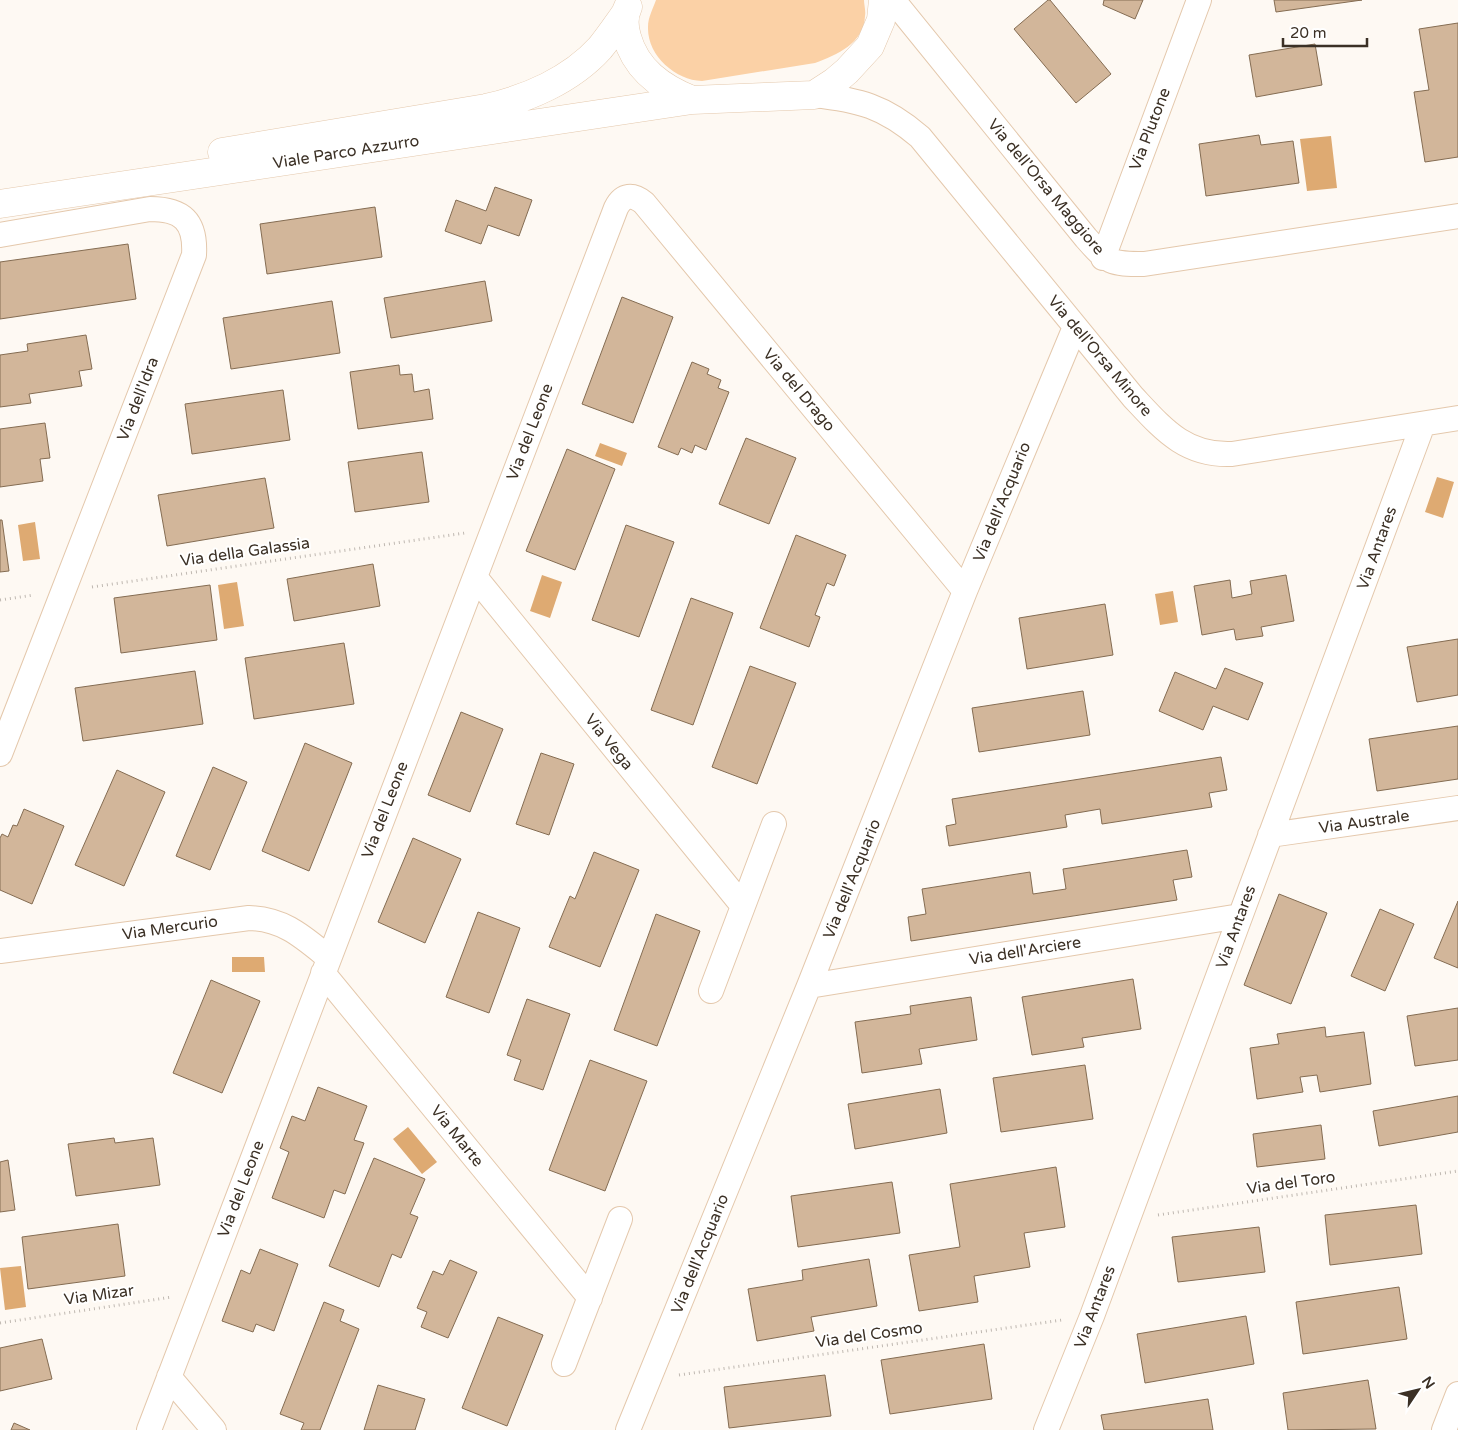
<svg xmlns="http://www.w3.org/2000/svg" width="1458" height="1430" font-family="'Varela Round',sans-serif">
<rect width="100%" height="100%" fill="#fef9f3"/>
<path fill="#fbd1a6" d="M656,0H864C864,5 866,11 865,16C864,43 837,55 815,63L702,81C675,80 647,55 648,27C648,17 653,9 656,0Z"/>
<path fill="#deaa72" d="M1331,136L1337,188L1307,191L1300,139Z
M600,443L627,453L622,466L595,456Z
M1437,477L1454,482L1443,518L1425,512Z
M35,522L40,559L23,561L18,525Z
M542,575L562,582L550,618L530,611Z
M237,582L244,626L224,629L218,585Z
M1173,591L1178,622L1160,625L1155,594Z
M232,957H264L265,972H232Z
M408,1127L437,1162L422,1174L393,1139Z
M21,1266L26,1307L5,1310L0,1268Z"/>
<path fill="#d2b69a" stroke="#846c52" d="M1048,0H1050L1111,74L1076,103L1014,29Z
M1104,0H1143L1135,19L1103,5Z
M1274,0H1362L1276,12Z
M1458,23V157L1425,162L1414,92L1429,90L1419,29Z
M1315,44L1322,85L1256,97L1249,55Z
M1259,135L1261,145L1293,141L1299,183L1206,196L1199,144Z
M495,187L532,200L519,236L488,225L481,244L445,231L456,200L486,211Z
M375,207L382,257L267,274L260,224Z
M128,244L136,299L0,319V262Z
M485,281L492,321L391,338L384,298Z
M622,297L673,317L633,423L582,404Z
M332,301L340,353L231,369L223,318Z
M86,335L92,369L79,371L82,386L29,394L31,403L0,407V355L28,351L27,344Z
M692,362L709,369L707,374L721,380L718,388L729,392L706,450L695,445L692,453L681,448L678,455L658,447Z
M399,365L400,375L412,374L414,392L429,389L433,419L358,429L350,372Z
M283,390L290,440L192,454L185,404Z
M45,423L50,458L40,459L43,481L0,487V429Z
M746,438L796,458L769,524L719,504Z
M567,449L615,469L575,570L526,551Z
M422,452L429,502L355,512L348,462Z
M265,478L274,528L167,546L158,495Z
M0,520H2L9,571L0,572Z
M626,525L674,542L639,637L592,620Z
M796,535L846,555L834,586L827,583L815,615L820,617L809,647L760,628Z
M373,564L380,606L294,621L287,579Z
M1286,575L1294,621L1261,627L1263,636L1236,640L1234,629L1202,635L1194,586L1230,580L1232,598L1252,594L1250,581Z
M210,585L217,640L121,653L114,598Z
M691,598L733,613L693,725L651,710Z
M1105,604L1113,655L1027,669L1019,618Z
M1458,639V695L1417,702L1407,647Z
M344,643L354,704L254,719L245,658Z
M750,666L796,683L757,784L712,767Z
M1225,668L1263,683L1248,720L1213,706L1203,730L1159,711L1175,672L1216,689Z
M195,671L203,724L83,741L75,688Z
M1083,691L1090,735L979,752L972,708Z
M461,712L503,729L470,812L428,795Z
M1458,726V779L1377,791L1369,739Z
M305,743L352,763L309,871L262,851Z
M541,753L574,764L549,835L516,824Z
M1221,757L1227,790L1209,793L1212,807L1102,824L1100,809L1065,815L1067,827L949,846L946,826L956,824L952,799Z
M213,767L247,782L210,870L176,856Z
M117,770L165,792L124,886L75,865Z
M24,809L64,826L32,904L0,890V838L2,834L8,837L13,825L17,826Z
M413,838L461,859L425,943L378,922Z
M1187,850L1192,877L1173,880L1177,900L911,941L908,917L926,914L922,889L1030,872L1033,894L1066,889L1063,869Z
M594,852L639,870L600,967L549,947L570,896L575,899Z
M1279,894L1327,913L1291,1004L1244,985Z
M1458,901V968L1434,958Z
M1380,909L1414,924L1385,991L1351,976Z
M478,912L520,928L489,1013L446,997Z
M656,914L700,931L657,1046L614,1030Z
M1133,979L1141,1029L1082,1038L1084,1047L1032,1055L1022,997Z
M211,980L260,1001L222,1093L173,1073Z
M971,997L977,1040L919,1049L922,1064L862,1073L855,1022L911,1014L910,1006Z
M527,999L570,1014L543,1090L514,1080L521,1060L507,1055Z
M1458,1008V1060L1415,1066L1407,1016Z
M1325,1027L1326,1037L1364,1032L1371,1084L1320,1092L1317,1075L1300,1077L1303,1092L1257,1099L1250,1048L1279,1044L1277,1034Z
M590,1060L647,1081L605,1191L549,1170Z
M1085,1065L1093,1119L1001,1132L993,1078Z
M318,1087L367,1106L354,1140L364,1143L345,1194L334,1190L324,1218L272,1198L289,1152L280,1148L292,1116L305,1121Z
M940,1089L947,1133L855,1149L848,1104Z
M1458,1096V1132L1379,1146L1373,1111Z
M1321,1125L1325,1159L1257,1167L1253,1134Z
M114,1138L115,1143L153,1138L160,1185L76,1196L68,1144Z
M374,1158L425,1179L410,1214L418,1217L401,1258L392,1254L379,1287L329,1266Z
M8,1160L15,1210L0,1212V1162Z
M1056,1167L1065,1227L1024,1233L1030,1267L974,1276L978,1302L919,1311L909,1255L960,1247L950,1184Z
M892,1182L900,1233L798,1247L791,1196Z
M1416,1205L1422,1254L1330,1265L1325,1215Z
M118,1224L125,1276L28,1289L22,1237Z
M1259,1227L1265,1272L1178,1282L1172,1237Z
M260,1249L298,1264L274,1331L256,1324L253,1332L222,1321L241,1270L250,1274Z
M869,1259L877,1306L811,1317L814,1331L757,1341L748,1289L803,1280L802,1270Z
M450,1260L477,1272L448,1338L421,1327L427,1312L417,1308L433,1271L443,1275Z
M1399,1287L1407,1339L1303,1354L1296,1302Z
M324,1302L344,1310L340,1321L359,1329L320,1430H301L304,1423L280,1414Z
M1246,1316L1254,1364L1145,1383L1137,1334Z
M498,1317L543,1335L507,1426L462,1408Z
M42,1339L52,1379L0,1391V1348Z
M984,1344L992,1399L890,1414L881,1360Z
M825,1375L831,1416L729,1428L724,1387Z
M1368,1380L1376,1429L1288,1430L1283,1393Z
M378,1385L425,1399L415,1430H364Z
M1208,1399L1213,1430H1104L1101,1415Z
M14,1423L30,1430H11Z"/>
<g fill="none" stroke-linecap="round" stroke-linejoin="round">
<defs>
<path id="street" d="M893,0L1086,238C1108,263 1110,264 1144,264L1458,216
M814,95C859,100 884,106 920,137L1133,397C1163,429 1185,456 1232,454L1458,418
M0,235L150,209C182,209 196,221 194,255L0,754
M1103,258L1199,0
M475,577L743,906
M1270,835L1458,808
M0,951L249,918C284,919 303,937 329,958
M323,973L590,1298
M809,986L1240,916
M711,991L774,824
M564,1364L620,1219
M169,1377L214,1430
M149,1430L616,208C623,194 633,194 644,203L965,591
M628,1430L809,986L965,591L1075,327
M1046,1430L1092,1316L1423,424
M1444,1430L1458,1394"/>
<path id="secondary" d="M628,7C623,17 624,27 627,37C636,70 662,88 692,100L814,95L834,82L847,71L870,46L881,20L883,0
M222,152L486,108C527,99 571,80 600,48C609,37 617,25 625,14
M0,204L692,100"/>
</defs>
<use href="#street" stroke="#e4c8ac" stroke-width="26"/>
<use href="#secondary" stroke="#e4c8ac" stroke-width="29"/>
<path stroke="#bfb8b1" stroke-width="3" stroke-dasharray="1 4" stroke-linecap="butt" d="M92,587L465,533
M0,600L34,595
M1158,1215L1458,1171
M0,1323L172,1297
M679,1375L1062,1320"/>
<use href="#street" stroke="#fff" stroke-width="24"/>
<use href="#secondary" stroke="#fff" stroke-width="28"/>
</g>
<g text-anchor="middle" dominant-baseline="central" stroke-width="4" stroke-linejoin="round" paint-order="stroke">
<g font-size="16" fill="#3b3025" stroke="#fff">
<text transform="translate(1150 129) rotate(-69)">Via Plutone</text>
<text transform="translate(346 152) rotate(-9)">Viale Parco Azzurro</text>
<text transform="translate(1046 187) rotate(50)">Via dell'Orsa Maggiore</text>
<text transform="translate(1100 356) rotate(50)">Via dell'Orsa Minore</text>
<text transform="translate(799 390) rotate(50)">Via del Drago</text>
<text transform="translate(138 399) rotate(-69)">Via dell'Idra</text>
<text transform="translate(530 432) rotate(-69)">Via del Leone</text>
<text transform="translate(1002 502) rotate(-68)">Via dell'Acquario</text>
<text transform="translate(1377 548) rotate(-70)">Via Antares</text>
<text transform="translate(245 552) rotate(-8)">Via della Galassia</text>
<text transform="translate(609 742) rotate(51)">Via Vega</text>
<text transform="translate(385 810) rotate(-69)">Via del Leone</text>
<text transform="translate(1364 822) rotate(-8)">Via Australe</text>
<text transform="translate(852 879) rotate(-68)">Via dell'Acquario</text>
<text transform="translate(1236 927) rotate(-70)">Via Antares</text>
<text transform="translate(170 928) rotate(-8)">Via Mercurio</text>
<text transform="translate(1025 951) rotate(-9)">Via dell'Arciere</text>
<text transform="translate(457 1136) rotate(51)">Via Marte</text>
<text transform="translate(1291 1183) rotate(-8)">Via del Toro</text>
<text transform="translate(241 1189) rotate(-69)">Via del Leone</text>
<text transform="translate(700 1254) rotate(-68)">Via dell'Acquario</text>
<text transform="translate(99 1295) rotate(-8)">Via Mizar</text>
<text transform="translate(1095 1307) rotate(-69)">Via Antares</text>
<text transform="translate(869 1335) rotate(-8)">Via del Cosmo</text>
</g>
</g>
<g transform="translate(1418 1390) rotate(55)" stroke="#ffffff" stroke-width="4" paint-order="stroke">
<path d="M0-4L9 19L0 12L-9 19Z" fill="#3b3025"/>
<text y="-8" font-size="14" font-weight="bold" text-anchor="middle" fill="#3b3025">N</text>
</g>
<path d="M1283 38v8h84v-8" fill="none" stroke="#3b3025" stroke-width="2.5"/>
<text x="1290" y="38" font-size="15" fill="#3b3025" stroke="#ffffff" stroke-width="4" paint-order="stroke">20 m</text>
</svg>
